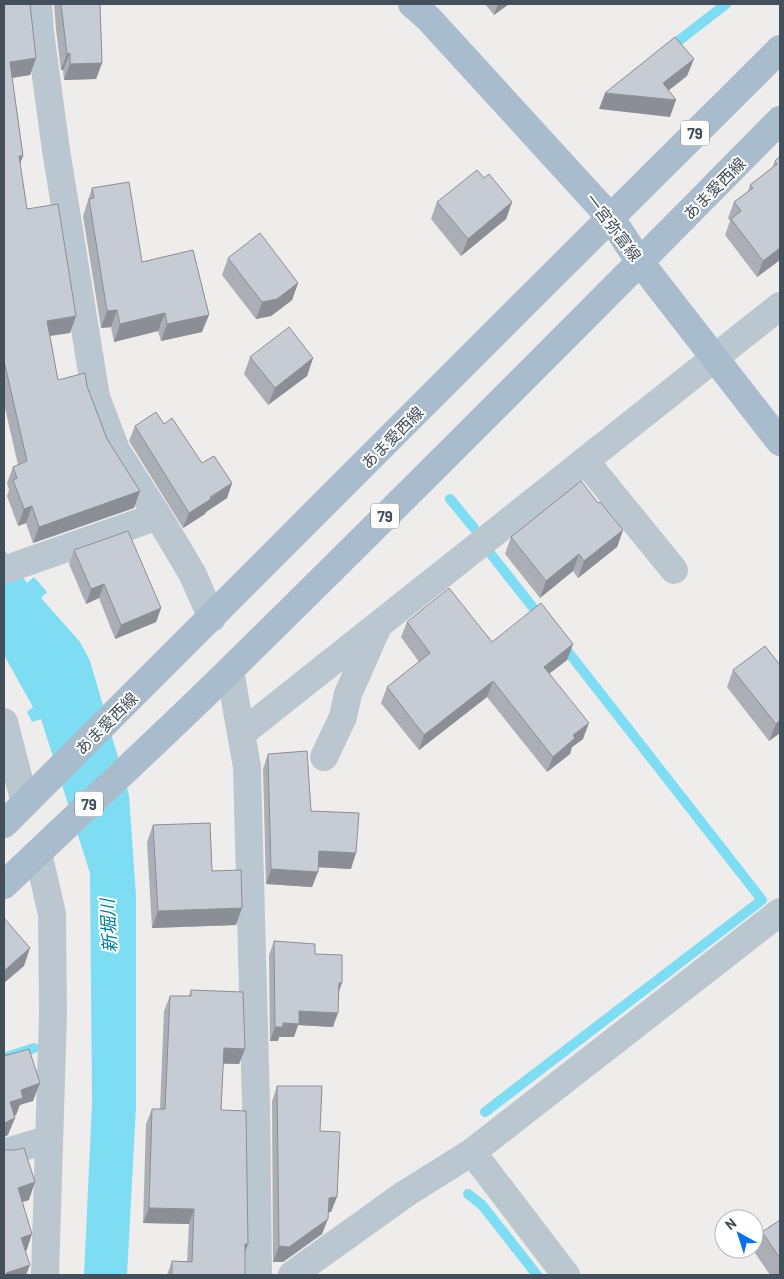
<svg xmlns="http://www.w3.org/2000/svg" width="784" height="1279" font-family="Barlow,'Noto Sans JP',sans-serif">
<rect width="100%" height="100%" fill="#efecec"/>
<path fill="#7eddf3" d="M4,549L27,583L34,577L47,592L41,598L80,642L90,661L129,795L136,896V1107L127,1275H84L92,1104L90,873L41,719L32,722L27,712L33,707L4,655Z"/>
<g fill="none" stroke-linecap="round" stroke-linejoin="round">
<path stroke="#7eddf3" stroke-width="10" d="M668,49L726,4
M450,499L474,528
M490,553L542,619
M4,1058L34,1048
M485,1112L762,900L562,644
M468,1194L482,1205L537,1275"/>
<path stroke="#bbc7d0" stroke-width="28" d="M38,4L40,32L56,150L96,397L116,450L158,516L192,573L212,618
M586,462L674,570
M4,570L158,516
M230,671L247,767L256,1103L258,1275
M4,722L25,803
M241,734L780,306
M324,757L343,717L348,694L377,628
M38,853L52,914L53,1014L45,1275
M472,1152L566,1275
M4,1153L49,1139
M292,1275L405,1194L472,1152L780,912"/>
<path stroke="#a9bcce" stroke-width="28" d="M412,4L429,19L610,217L640,262L780,442
M4,824C263,567 520,306 780,49
M4,885C79,813 156,743 230,670C415,488 598,305 780,120"/>
</g>
<path fill="#abafb5" d="M4,4L36,58L30,75L12,78L23,156L20,163L27,209L70,333L50,336L58,380L87,386L134,508L33,543L26,523L18,526L7,496L9,490L7,483L13,467L18,465L4,404Z
M54,4H100L102,63L96,79L64,80L63,70H61L56,30Z
M485,4H509L494,15Z
M780,156V260L757,277L725,235L730,221L728,218L734,202L748,191L750,185L772,168L775,161Z
M92,188L142,262L202,332L161,341L158,331L114,342L111,327L101,328L83,216Z
M437,202H512L506,219L461,256L431,219Z
M228,258L298,283L292,300L271,316L256,319L222,275Z
M250,357L313,358L307,376L268,405L244,374Z
M164,424L202,463L232,483L227,498L206,512L205,514L183,528L129,441L135,426Z
M598,503L623,530L617,547L578,578L573,571L540,598L505,554L511,537Z
M74,550L161,608L156,622L115,639L99,598L86,604L69,564Z
M407,622L492,642L573,644L567,660L549,674L583,739L572,747L570,754L547,772L487,697L419,750L381,703L387,687L419,662L401,637Z
M780,665V733L769,741L727,687L733,670Z
M268,754L311,811L351,869L318,867L312,887L266,884L263,769Z
M153,825L212,871L236,925L152,928L147,842Z
M274,941L315,954L338,993L333,1027L298,1025L294,1037H279L278,1041H270L269,955Z
M191,990L245,1049L239,1064H223L221,1110L248,1244L245,1253V1275H167L172,1261L187,1262L189,1224L143,1223L146,1124L152,1109H160L164,1011L170,996H189Z
M277,1086L320,1131L331,1212H328L322,1234L283,1262H273L272,1101Z
M780,1220V1275H770L755,1253L762,1232Z"/>
<path fill="#8b8e94" d="M498,4H509L494,15Z
M70,53L63,70H61L67,54Z
M36,58L30,75L4,79L10,62Z
M694,59L687,76L659,98L676,100L670,117L599,109L605,93L663,83Z
M102,63L96,79L64,80L70,64Z
M19,156H23L17,172Z
M512,202L506,219L461,256L468,239Z
M780,248V260L757,277L763,261Z
M298,283L292,300L271,316L256,319L262,302Z
M117,310L111,327L101,328L107,311Z
M165,313L158,331L114,342L120,324Z
M209,315L202,332L161,341L167,324Z
M76,316L70,333L41,337L47,321Z
M313,358L307,376L268,405L275,388Z
M232,483L227,498L206,512L205,514L183,528L189,513Z
M140,491L134,508L33,543L39,527Z
M32,506L26,523L18,526L24,509Z
M623,530L617,547L578,578L584,561Z
M579,554L573,571L540,598L546,581Z
M104,584L99,598L86,604L91,589Z
M161,608L156,622L115,639L121,625Z
M573,644L567,660L538,682L544,667Z
M493,681L487,697L419,750L424,735Z
M780,720V733L769,741L776,724Z
M589,723L583,739L572,747L570,754L547,772L553,757L573,735Z
M319,851L356,853L351,869L313,867Z
M271,869L318,872L312,887L266,884Z
M242,908L236,925L152,928L158,911Z
M30,948L24,966L4,983V971Z
M339,983H342L337,997Z
M299,1011L338,1013L333,1027L298,1025L294,1037H279L278,1041H270L275,1027L283,1023Z
M224,1048L245,1049L239,1064L218,1063Z
M40,1083L33,1101L20,1105L16,1115L4,1119L10,1102L21,1090Z
M15,1118L8,1135L4,1137V1123Z
M35,1182L29,1200L11,1206L18,1188Z
M337,1197L331,1212L323,1213L329,1198Z
M149,1208L194,1209L189,1224L143,1223Z
M328,1219L322,1234L283,1262H273L279,1246Z
M32,1234L26,1252L21,1238Z
M245,1244H248L242,1260Z
M30,1265L26,1275H5L6,1273Z"/>
<path fill="#c7cbd3" stroke="#8b8e94" d="M4,4H30L36,58L10,62L23,156H19L27,209L58,204L76,316L47,321L58,380L85,373L87,386L107,439L140,491L39,527L32,506L24,509L13,480L17,478L13,467L27,461L4,361Z
M61,4H100L102,63L70,64V53L67,54Z
M675,37L694,59L663,83L676,100L605,93Z
M780,156V248L763,261L731,219L741,211L734,202L753,188L750,185L777,164L775,161Z
M477,170L484,178L489,174L512,202L468,239L437,202Z
M129,182L142,262L193,250L209,315L167,324L165,313L120,324L117,310L107,311L89,199L94,198L92,188Z
M260,233L298,283L277,299L262,302L228,258Z
M289,327L313,358L275,388L250,357Z
M156,412L164,424L172,418L202,463L214,456L232,483L210,497L211,499L189,513L135,426Z
M581,481L598,503L600,502L623,530L584,561L579,554L546,581L511,537Z
M128,531L161,608L121,625L104,584L91,589L74,550Z
M449,588L492,642L541,603L573,644L544,667L589,723L573,735L575,738L553,757L493,681L424,735L387,687L430,653L407,622Z
M765,646L780,665V720L776,724L733,670Z
M307,751L311,811L359,813L356,853L319,851L318,872L271,869L268,754Z
M210,823L212,871L241,870L242,908L158,911L153,825Z
M4,918L30,948L4,971Z
M274,941L315,944V954L342,955V983H339L338,1013L299,1011V1024L283,1023V1027H275Z
M191,990L243,992L245,1049L224,1048L221,1110L246,1111L248,1244H245V1275H172V1261L192,1262L194,1209L149,1208L152,1109H165L170,996H191Z
M29,1049L40,1083L21,1090L23,1098L10,1102L15,1118L4,1123V1056Z
M277,1086H322L320,1131L340,1132L337,1197L329,1198L328,1219L289,1247L279,1246Z
M24,1148L35,1182L18,1188L32,1234L21,1238L30,1265L6,1273L7,1275H4V1149L6,1150H15Z
M780,1220V1258L762,1232Z"/>
<g text-anchor="middle" dominant-baseline="central" stroke-width="4" stroke-linejoin="round" paint-order="stroke">
<g fill="#fff" stroke="#7b848c" stroke-width="1">
<rect x="681" y="120.5" width="28" height="25" rx="4"/>
<rect x="371" y="503.5" width="28" height="25" rx="4"/>
<rect x="75" y="791.5" width="28" height="25" rx="4"/>
</g>
<g font-size="15" font-weight="bold" fill="#43505b">
<text x="695" y="133">79</text>
<text x="385" y="516">79</text>
<text x="89" y="804">79</text>
</g>
<g font-size="16" fill="#43505b" stroke="#fff">
<text transform="translate(714 188) rotate(-45)">あま愛西線</text>
<text transform="translate(614 227) rotate(53)">一宮弥富線</text>
<text transform="translate(392 437) rotate(-45)">あま愛西線</text>
<text transform="translate(106 723) rotate(-45)">あま愛西線</text>
</g>
<g font-size="18" font-style="italic" fill="#037c98" stroke="#fff">
<text transform="translate(108 926) rotate(-93)">新堀川</text>
</g>
</g>
<rect width="784" height="1279" fill="none" stroke="#43505b" stroke-width="10"/>
<g transform="translate(739 1234) rotate(321)"><circle r="24" fill="#ffffff" stroke="#b4b9bd"/>
<path d="M0-4L9 19L0 12L-9 19Z" fill="#0a71eb"/>
<text y="-8" font-size="14" font-weight="bold" text-anchor="middle" fill="#43505b">N</text>
</g>
</svg>
